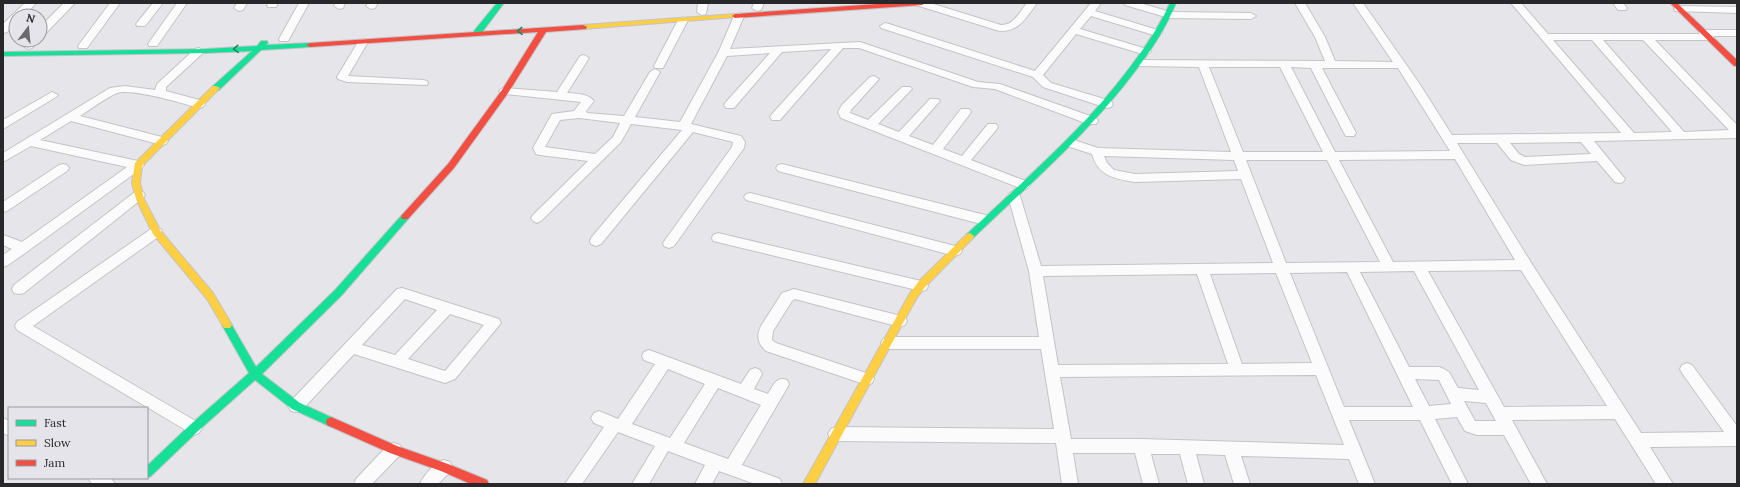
<svg xmlns="http://www.w3.org/2000/svg" width="1740" height="487" font-family="Lora,serif">
<rect width="100%" height="100%" fill="#e6e5ea"/>
<g fill="none" stroke-linecap="round" stroke-linejoin="round">
<defs>
<path id="street" d="M25,3H36L24,16H16V23L7,32L3,33V24Z
M64,3H75L44,35L40,36V27Z
M110,3H120L87,48H79L78,46Z
M153,3H163L145,26H137L136,24Z
M177,3H187L157,46H149L148,44Z
M237,3H247L243,10L239,11L234,8Z
M268,3H278L276,7H268L267,5Z
M299,3H309L288,41H280L279,39Z
M335,3H345L343,8L339,9L334,6Z
M368,3H378L375,8L371,9L366,6Z
M698,3H708L706,14L702,15L697,12Z
M754,3H764L761,10L757,11L752,8Z
M915,3H930L1001,25C1014,25 1019,13 1027,3H1037C1026,18 1017,35 996,30L916,5Z
M1091,3H1101L1095,11L1161,31L1162,33L1157,36L1091,16L1080,29L1150,50L1151,52L1146,55L1076,34L1043,75L1051,83L1111,101L1113,104L1111,107L1107,108L1043,87L1033,77L881,28L880,26L885,23L889,24L1035,71Z
M1124,3H1140L1170,12L1251,13L1256,16L1251,19L1169,18L1125,5Z
M1295,3H1305L1325,37L1335,61L1393,62L1353,3H1363L1419,83L1452,135L1621,133L1511,3H1521L1548,34H1699L1700,31L1704,30H1737V36H1714L1713,39L1709,40H1655L1737,125V138L1594,141L1625,179L1623,182L1619,183L1615,182L1597,161L1524,165L1511,160L1497,143H1457L1530,261L1641,433L1724,432L1682,373L1680,369L1682,365L1687,363L1692,365L1737,426V446L1650,447L1673,484H1656L1615,419L1512,420L1547,484H1531L1504,435H1477L1465,431L1457,417L1435,419L1468,484H1452L1420,420H1349L1375,484H1359L1349,459L1241,456L1250,484H1234L1225,455L1196,454L1204,484H1188L1180,454H1151L1159,484H1143L1135,453H1073L1078,484H1062L1056,443L836,441L831,439L828,434L831,429L836,427L1054,429L1041,349H888L883,347L881,343L883,339L888,337H1039L1029,271L1008,196L1010,193L1014,192L1018,193L1020,196L1041,266L1273,263L1241,179L1135,182C1115,179 1098,176 1092,154L1067,146L1065,143L1067,140L1071,139L1098,148L1231,152L1199,67L1139,66L1134,63L1139,60L1325,61L1315,37ZM1553,40H1592L1672,132L1634,133ZM1603,40H1643L1729,130L1684,132ZM1209,67H1280L1323,152H1243ZM1291,67L1311,68L1344,133L1346,136H1354L1356,133L1322,68H1398L1450,151L1335,152ZM1581,142L1591,154L1525,157L1519,154L1510,143ZM1104,156L1234,160L1238,171L1135,174L1114,170L1107,163ZM1455,159L1515,260L1393,262L1339,160ZM1246,160H1327L1380,262L1286,263ZM1521,270L1607,406L1504,407L1428,271ZM1414,271L1479,390L1458,388L1449,372L1444,369L1439,367H1409L1360,272ZM1347,272L1413,407H1344L1290,273ZM1276,273L1312,363L1242,364L1210,274ZM1197,274L1228,364L1058,365L1043,276ZM1316,375L1344,445L1141,439H1071L1060,377ZM1415,379L1439,380L1451,404L1429,406ZM1464,401L1486,403L1496,421H1475Z
M1613,3H1623L1627,8L1626,10H1618Z
M1679,6L1737,7V13L1675,11L1674,9Z
M739,13L744,16L730,49L860,42L978,82L1000,84L1096,118L1098,121L1096,124H1088L995,89L973,87L859,48H843L780,120H772L770,117L772,114L831,49L782,52L734,108H726L724,105L726,102L770,53L727,56L691,124L741,136L745,142L744,148L674,246L669,248L664,246L663,243L732,147L733,142L693,132L601,244L596,246L591,244L590,241L591,238L682,130L631,124L621,142L541,221L537,223L533,221L531,218L533,215L588,161L540,155L536,154L533,148L552,114L574,111L581,102L505,94L499,91L501,89L505,88L557,92L580,56L584,55L589,58L567,93C577,94 587,93 594,101L586,111L587,113L624,116L650,72L655,69L660,72L635,117L680,122L718,53L734,16ZM579,118L620,123L613,137L595,154L545,147L560,120Z
M683,17L688,20L664,66L663,68H655L654,66L678,20Z
M363,39L368,42L348,76L423,80L427,81L428,83L427,85L347,82L338,79L337,77L358,42Z
M28,40H39L32,48L28,49L23,46Z
M199,48L204,51L203,53L166,87V91L203,101L205,104L203,107L199,108C182,103 132,88 117,93C107,97 89,110 80,116L166,138L168,141L166,144L162,145L71,121L40,140L138,161L142,162L144,165L142,168L28,251L8,265L3,267V255L12,249L3,245V235L22,242L127,167L31,146L3,162V153L110,88L125,86L155,90L157,84L195,49Z
M874,76L879,79L851,110L850,113L868,120L902,87H910L912,89L910,91L878,124L899,132L930,99H938L940,101L938,103L909,136L933,145L961,109H969L971,112L969,115L943,149L962,156L988,124H996L998,127L996,130L971,160L1028,182L1030,185L1028,188L1024,189L1020,188L841,118L838,112L842,105L870,77Z
M52,92L58,95L56,97L3,129V120Z
M63,164L67,165L69,168L67,171L7,211L3,212V202L59,165Z
M782,164L985,215L989,217L991,220L989,223L985,225L778,171L776,168L778,165Z
M139,191L143,192L145,195L143,198L24,293L19,294L14,293L12,289L14,285L135,192Z
M750,193L955,246L960,248L962,251L960,254L955,256L746,200L744,197L746,194Z
M156,227L161,229L162,232L161,235L33,326L199,423L202,428L199,433L194,435L17,330L15,326L17,322L151,229Z
M718,233L921,281L926,282L928,286L926,290L921,291L713,241L712,238L713,235Z
M402,288L499,319L501,323L455,379L445,383L354,354L301,411L296,412L291,411L288,406L291,401L397,289ZM405,299L437,310L395,355L362,345ZM450,314L484,325L445,371L408,359Z
M794,289L905,317L907,321L905,325L900,327L795,299L792,301L773,331L772,340L776,343L872,375L874,379L872,383L867,385L766,351C758,344 756,336 761,326L782,293Z
M649,350L741,384L750,370L755,368L760,370L762,374L754,389L768,394C773,386 776,376 787,380L789,384L787,388L742,465L780,479L782,484H755L719,471L712,484H695L705,465L668,451L649,484H632L655,446L618,432L582,484H565L604,427L594,423L591,418L594,413L599,411L618,419L655,364L644,360L642,356L644,352ZM668,369L705,384L670,438L632,424ZM718,388L761,405L728,459L684,443Z
M3,418L9,421V436L3,433Z
M394,443L400,445L402,450L400,455L372,484H354L356,479L388,445Z
M444,460L450,462L452,467L450,472L438,484H420C424,475 434,463 444,460Z
M88,478H111L115,484H92Z"/>
<path id="fast" d="M497,3H504L480,35H474V31Z
M1170,3H1176C1166,28 1152,49 1136,70C1089,133 1030,184 973,238H967L966,236L967,234C1023,181 1082,131 1128,70C1144,49 1159,27 1170,3Z
M261,41H267L268,43L266,45L310,43L314,45L310,47L261,50L219,90H213V86L252,51L206,53L3,56V52L206,49L257,46Z
M405,214L409,217L408,219L341,296L262,374L300,403L335,419L336,422L335,425L331,427L327,425L292,409L255,380L198,431L151,476L147,478V466L190,425L249,373L222,325L224,322H230L256,367L335,290L402,215Z"/>
<path id="slow" d="M735,14L737,15V17L583,29L579,27L583,25Z
M213,86H216L220,88L142,166L140,183L144,199L160,230L213,293L232,325L230,328H224L207,299L153,234L136,199L132,183L135,163Z
M970,233L974,236L973,238L925,287L916,299L815,484H803L910,293L919,281L967,234Z"/>
<path id="jam" d="M892,3H925L922,5L735,18L732,16L735,14Z
M1670,3H1677L1737,60V66H1734Z
M583,25L587,27L586,29L546,32L508,93L454,168L408,219H402L401,217L402,215L448,164L502,90L538,32L310,47L306,45L310,43Z
M331,417L397,446L448,464L487,480L489,484H471L441,471L390,453L327,425L326,422L327,419Z"/>
</defs>
<use href="#street" stroke="#c4c3c7" stroke-width="2"/>
<use href="#fast" stroke="#c4c3c7" stroke-width="2"/>
<use href="#slow" stroke="#c4c3c7" stroke-width="2"/>
<use href="#jam" stroke="#c4c3c7" stroke-width="2"/>
<use href="#street" fill="#fbfbfc" fill-rule="evenodd"/>
<use href="#fast" fill="#16e098" fill-rule="evenodd"/>
<use href="#slow" fill="#ffcf43" fill-rule="evenodd"/>
<use href="#jam" fill="#f24e42" fill-rule="evenodd"/>
</g>
<defs><path id="oneway-chevron" d="M-2-3.5L2.5 0L-2 3.5" fill="none" stroke-width="1.6" stroke-linecap="round" stroke-linejoin="round"/></defs>
<g stroke="#1f8461">
<use href="#oneway-chevron" transform="translate(520 31) rotate(177)"/>
<use href="#oneway-chevron" transform="translate(236 49) rotate(176)"/>
</g>
<rect width="1740" height="487" fill="none" stroke="#28282a" stroke-width="8"/>
<rect x="8" y="407" width="140" height="72" fill="#e5e4eb" stroke="#99999e"/>
<rect x="16" y="420" width="20" height="6" fill="#16e098" stroke="#99999e"/>
<text x="44" y="427" font-size="12" fill="#28282a">Fast</text>
<rect x="16" y="440" width="20" height="6" fill="#ffcf43" stroke="#99999e"/>
<text x="44" y="447" font-size="12" fill="#28282a">Slow</text>
<rect x="16" y="460" width="20" height="6" fill="#f24e42" stroke="#99999e"/>
<text x="44" y="467" font-size="12" fill="#28282a">Jam</text>
<g transform="translate(28 28) rotate(16)"><circle r="19" fill="#e5e4eb" stroke="#99999e"/>
<path d="M0-3L7 15L0 10L-7 15Z" fill="#6a6a6d"/>
<text y="-6" font-size="11" font-weight="bold" text-anchor="middle" fill="#28282a">N</text>
</g>
</svg>
